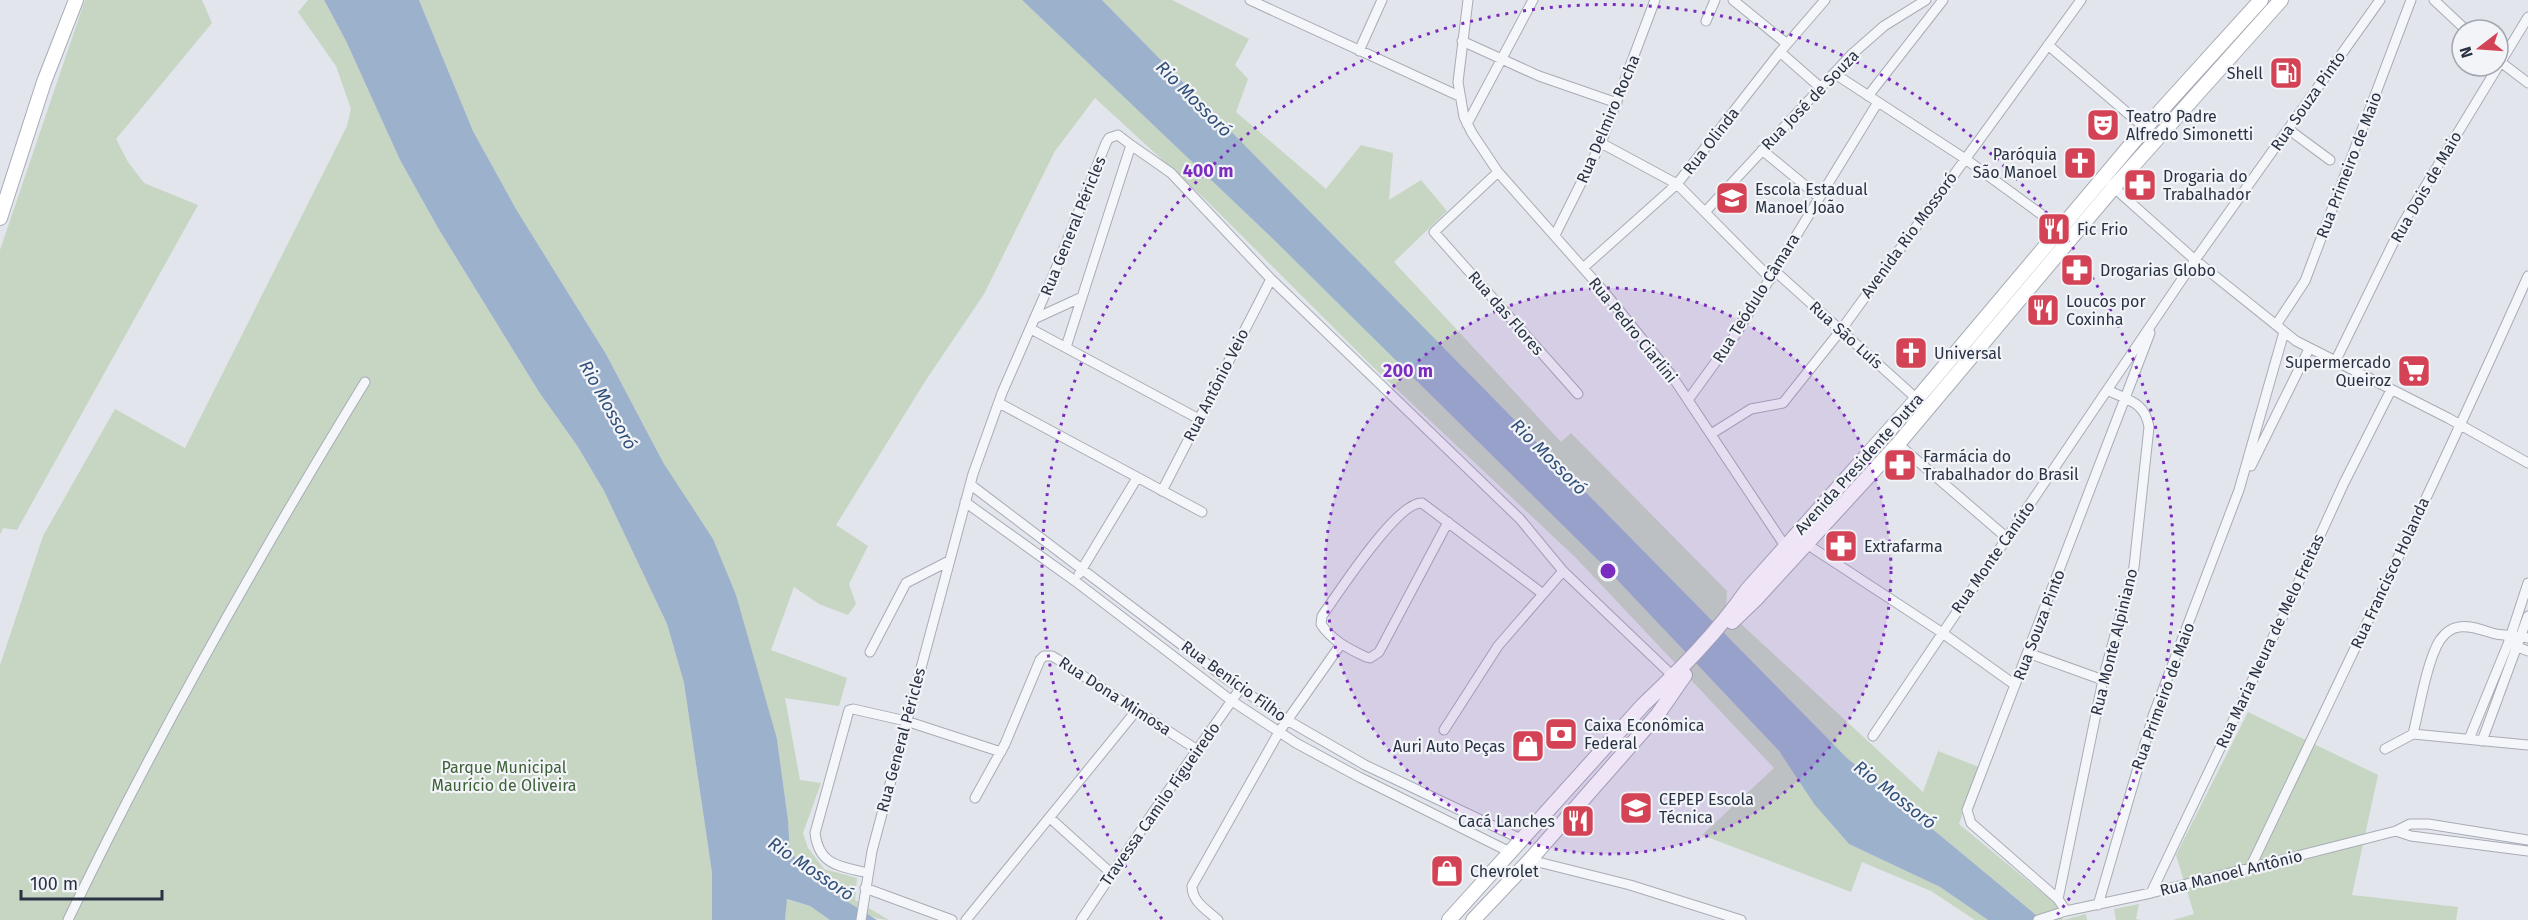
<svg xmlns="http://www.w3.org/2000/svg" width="2528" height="920" font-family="'Fira Sans',sans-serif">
<rect width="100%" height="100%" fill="#e2e5eb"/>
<path fill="#c7d5c3" d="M85,0H202L212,23L116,139L128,162L144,183L198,205L17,530L3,528L0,535V250Z
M308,0H324L346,41L400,160L438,228L539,392L578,447L604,491L667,624L684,683L712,873V920H0V665L43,536L115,409L185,448L347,126L351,109L336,66L298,12Z
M419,0H1022L1274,240L1604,566L1779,751L1814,804L1849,844L1940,887L1988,920H1975L1931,891L1862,862L1851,892L1702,835L1774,768L1576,558L1370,364L1206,200L1095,98L1055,151L984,294L926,380L836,525L868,546L849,584L856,604L848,615L819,604L794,587L771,650L847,678L839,706L785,698L800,780L821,783L803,833L808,848L824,869L857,878L855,900L889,920C856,920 814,874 790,853L788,820L777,739L664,464L606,354L516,209L473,131Z
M1102,0H1172L1249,39L1235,65L1248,79L1236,112L1326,189L1361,145L1393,153L1389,200L1421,180L1447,211L1394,262L1561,442L1571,433L1727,591L1726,610L1923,792L1938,751L1979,767L1959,824L2057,905L2063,920L2086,914L2087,920H2042L1847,758Z
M2248,712L2378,775L2352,895L2458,907L2456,920H2173L2194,914L2176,855Z
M786,899L810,906L830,920H785Z
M2139,904L2136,919L2140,920H2116L2114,909Z"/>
<path fill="#9cb2cc" d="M324,0H419L473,131L516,209L606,354L664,464L713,539L736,595L777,739L788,820L790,853L843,899L877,920H830L810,906L787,899L785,920H712V873L684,683L667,624L604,491L578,447L539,392L438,228L400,160L346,41Z
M1022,0H1102L1847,758L2042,920H1988L1940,887L1849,844L1814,804L1779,751L1604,566L1274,240Z"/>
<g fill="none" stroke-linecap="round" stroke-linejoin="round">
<defs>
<path id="minor" d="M1250,0L1459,96
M1468,0L1458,82L1464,117L1472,133L1498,172L1606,294L1672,376L1785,546
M1733,0L1787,44
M2434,0L2466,30
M1706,21L1715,0
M1462,41L1539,76L1617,103
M2048,45L2145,128
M1359,51L1382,0
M1780,52L1821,88
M2498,60L2528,83
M1835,74L1964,158L2060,228
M1868,96L1943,0
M1467,124L1533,0
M2288,129L2330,160
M1601,143L1677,184L1771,279
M1131,145L1171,173L1271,279L1520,519L1563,571L1675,678
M1762,150L1819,197
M1498,172L1434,232L1578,394
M2111,185L2195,260L2296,341L2448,418L2528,463
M1705,212L1851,55L1884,26L1926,0
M1555,235L1601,143L1655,0
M1583,268L1677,184L1780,52L1825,0
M1775,271L1917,399
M1034,319L1082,297
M2276,325L2305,281L2411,0
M1031,329L1199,419
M2335,362L2403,223L2528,17
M1688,400L1736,334L1878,102
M999,403L1202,512
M1711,434L1751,409L1783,403L1841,330L2081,0
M1898,444L2007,538
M2251,466L2309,349
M971,485L1228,680L1287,720L1365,765L1521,839
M1162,491L1271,279
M965,502L1075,581L1232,701L1296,743L1359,777L1510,852
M1448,522L1379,652L1370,658L1366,657C1349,649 1331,640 1321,624L1322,616C1337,595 1397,501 1422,503L1543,594
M1805,543L1941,632L2015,685
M1079,574L1137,478
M2513,645L2528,651
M870,652L906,583L949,561
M2028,653L2103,680
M1444,730L1498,646L1563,571
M2413,734C2419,710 2427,660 2440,640C2445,633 2451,628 2459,627C2472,625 2484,631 2496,634C2507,636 2517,635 2528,638
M1873,736L2195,260L2380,0
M2469,739L2508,644L2528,583
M2482,741L2528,616
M2385,749L2413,734L2528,745
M975,798L1005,744L1040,660L1044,656H1052L1057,659L1196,749
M1050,818L1111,873
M2396,831L2411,836L2528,851
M1530,860L1630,885L1741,920
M2250,868C2344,671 2439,475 2528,276
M868,873C840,866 819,866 815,833L849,710L853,709L906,721L1001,752
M865,888L952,920
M2151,893L2285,612L2344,483L2391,390
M2058,899L1971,823L1967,810L2150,333
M2098,905L2153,716L2239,490L2284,332
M2066,911L2058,899L2104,675L2134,567L2149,427C2145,402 2128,400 2107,390
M68,920C157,735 258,557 365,382
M861,920L872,851L973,474L1002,393L1053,276L1106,143L1109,138L1118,135L1131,145L1066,347
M966,920L1136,711
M1081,920L1152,814L1240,689
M1218,920C1207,910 1192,902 1192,886L1279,732L1341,644
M2038,920L2066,911L2151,893L2396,831L2410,824H2428L2528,840"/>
<path id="secondary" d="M0,218L44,82L76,0
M1732,622L1755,600L1898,444L2114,187L2281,0
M1449,920L1643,705C1680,670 1717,633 1747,590L1917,399L2145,128L2261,0
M1473,920L1530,860L1658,714L1685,675"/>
</defs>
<use href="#minor" stroke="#a7acb6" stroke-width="11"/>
<use href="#secondary" stroke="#a7acb6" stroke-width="16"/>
<use href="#minor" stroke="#f5f6f9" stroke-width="9"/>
<use href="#secondary" stroke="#fff" stroke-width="14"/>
</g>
<circle cx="1608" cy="571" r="283" fill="#7b2cbf" fill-opacity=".12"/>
<g fill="none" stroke="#7b2cbf" stroke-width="3" stroke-dasharray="3 6">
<circle cx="1608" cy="571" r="283"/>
<path d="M1162 919A566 566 0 1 1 2054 919"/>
</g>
<defs>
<symbol id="fuel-square" viewBox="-11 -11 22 22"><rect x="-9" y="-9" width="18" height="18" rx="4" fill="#d44355" stroke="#f2f4f8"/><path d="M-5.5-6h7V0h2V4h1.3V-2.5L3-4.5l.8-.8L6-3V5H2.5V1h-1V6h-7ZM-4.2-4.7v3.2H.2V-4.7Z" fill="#fff"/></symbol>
<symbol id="theatre-square" viewBox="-11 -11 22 22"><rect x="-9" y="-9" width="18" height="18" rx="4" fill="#d44355" stroke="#f2f4f8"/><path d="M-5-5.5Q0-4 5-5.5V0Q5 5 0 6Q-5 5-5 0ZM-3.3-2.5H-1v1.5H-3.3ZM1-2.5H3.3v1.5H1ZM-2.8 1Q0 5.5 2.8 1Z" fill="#fff"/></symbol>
<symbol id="church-square" viewBox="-11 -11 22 22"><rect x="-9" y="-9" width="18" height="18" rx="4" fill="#d44355" stroke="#f2f4f8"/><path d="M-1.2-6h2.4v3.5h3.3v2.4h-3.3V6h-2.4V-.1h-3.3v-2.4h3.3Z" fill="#fff"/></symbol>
<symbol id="pharmacy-square" viewBox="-11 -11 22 22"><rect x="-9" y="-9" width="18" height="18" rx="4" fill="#d44355" stroke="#f2f4f8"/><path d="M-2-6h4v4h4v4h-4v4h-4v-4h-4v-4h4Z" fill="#fff"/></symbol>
<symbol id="school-square" viewBox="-11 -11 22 22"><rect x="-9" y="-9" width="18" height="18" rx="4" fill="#d44355" stroke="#f2f4f8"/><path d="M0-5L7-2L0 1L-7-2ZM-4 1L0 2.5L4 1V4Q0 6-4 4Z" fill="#fff"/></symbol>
<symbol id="restaurant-square" viewBox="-11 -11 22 22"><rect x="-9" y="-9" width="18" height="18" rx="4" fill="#d44355" stroke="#f2f4f8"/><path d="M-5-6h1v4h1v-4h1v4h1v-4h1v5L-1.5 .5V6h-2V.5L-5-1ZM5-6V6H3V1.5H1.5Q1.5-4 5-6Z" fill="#fff"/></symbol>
<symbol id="supermarket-square" viewBox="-11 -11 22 22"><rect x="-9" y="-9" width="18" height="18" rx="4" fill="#d44355" stroke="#f2f4f8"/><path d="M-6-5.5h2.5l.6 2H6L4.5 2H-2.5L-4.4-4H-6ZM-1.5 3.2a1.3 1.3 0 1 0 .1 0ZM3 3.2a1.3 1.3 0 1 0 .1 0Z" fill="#fff"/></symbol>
<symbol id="bank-square" viewBox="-11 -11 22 22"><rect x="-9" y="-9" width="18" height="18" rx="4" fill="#d44355" stroke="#f2f4f8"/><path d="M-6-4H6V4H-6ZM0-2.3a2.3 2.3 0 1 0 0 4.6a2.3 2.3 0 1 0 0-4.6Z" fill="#fff"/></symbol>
<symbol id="shop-square" viewBox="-11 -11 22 22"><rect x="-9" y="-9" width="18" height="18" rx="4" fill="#d44355" stroke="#f2f4f8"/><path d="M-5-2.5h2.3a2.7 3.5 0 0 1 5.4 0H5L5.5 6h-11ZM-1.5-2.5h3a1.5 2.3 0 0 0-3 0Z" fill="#fff"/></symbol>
</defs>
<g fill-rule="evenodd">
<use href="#fuel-square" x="2267" y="54" width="38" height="38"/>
<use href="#theatre-square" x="2084" y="106" width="38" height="38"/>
<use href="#church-square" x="2061" y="144" width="38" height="38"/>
<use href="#pharmacy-square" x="2121" y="166" width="38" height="38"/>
<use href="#school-square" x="1713" y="179" width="38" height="38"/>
<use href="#restaurant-square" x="2035" y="210" width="38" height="38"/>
<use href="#pharmacy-square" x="2058" y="251" width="38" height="38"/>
<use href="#restaurant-square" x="2024" y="291" width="38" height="38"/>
<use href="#church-square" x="1892" y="334" width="38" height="38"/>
<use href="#supermarket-square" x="2395" y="352" width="38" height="38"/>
<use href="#pharmacy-square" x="1881" y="446" width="38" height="38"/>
<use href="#pharmacy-square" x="1822" y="527" width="38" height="38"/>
<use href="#bank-square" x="1542" y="715" width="38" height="38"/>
<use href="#shop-square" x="1509" y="727" width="38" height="38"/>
<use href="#school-square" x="1617" y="789" width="38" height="38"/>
<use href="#restaurant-square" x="1559" y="802" width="38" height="38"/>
<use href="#shop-square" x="1428" y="852" width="38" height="38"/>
</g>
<g text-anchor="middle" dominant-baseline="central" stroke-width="4.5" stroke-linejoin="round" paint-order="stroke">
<g font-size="16" fill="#293244" stroke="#f2f4f8" text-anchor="start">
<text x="2263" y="73" text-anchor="end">Shell</text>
<text x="2126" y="116">Teatro Padre<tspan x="2126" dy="18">Alfredo Simonetti</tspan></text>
<text x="2057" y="154" text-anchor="end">Paróquia<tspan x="2057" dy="18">São Manoel</tspan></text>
<text x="2163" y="176">Drogaria do<tspan x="2163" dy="18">Trabalhador</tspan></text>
<text x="1755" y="189">Escola Estadual<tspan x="1755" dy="18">Manoel João</tspan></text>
<text x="2077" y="229">Fic Frio</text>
<text x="2100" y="270">Drogarias Globo</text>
<text x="2066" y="301">Loucos por<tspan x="2066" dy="18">Coxinha</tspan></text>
<text x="1934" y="353">Universal</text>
<text x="2391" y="362" text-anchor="end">Supermercado<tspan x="2391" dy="18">Queiroz</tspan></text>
<text x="1923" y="456">Farmácia do<tspan x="1923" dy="18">Trabalhador do Brasil</tspan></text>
<text x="1864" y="546">Extrafarma</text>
<text x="1584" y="725">Caixa Econômica<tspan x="1584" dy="18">Federal</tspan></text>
<text x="1505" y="746" text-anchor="end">Auri Auto Peças</text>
<text x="1659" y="799">CEPEP Escola<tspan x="1659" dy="18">Técnica</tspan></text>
<text x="1555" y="821" text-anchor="end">Cacá Lanches</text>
<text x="1470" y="871">Chevrolet</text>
</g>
<g font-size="16" fill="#293244" stroke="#f2f4f8">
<text transform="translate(1810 100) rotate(-46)">Rua José de Souza</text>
<text transform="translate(2308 101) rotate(-55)">Rua Souza Pinto</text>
<text transform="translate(1608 119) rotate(-67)">Rua Delmiro Rocha</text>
<text transform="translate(1711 141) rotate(-52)">Rua Olinda</text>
<text transform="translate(2349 165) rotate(-69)">Rua Primeiro de Maio</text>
<text transform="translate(2426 187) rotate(-60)">Rua Dois de Maio</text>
<text transform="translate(1073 226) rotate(-68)">Rua General Péricles</text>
<text transform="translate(1909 235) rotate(-54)">Avenida Rio Mossoró</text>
<text transform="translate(1756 298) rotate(-58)">Rua Teódulo Câmara</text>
<text transform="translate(1506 313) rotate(49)">Rua das Flores</text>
<text transform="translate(1633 330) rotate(51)">Rua Pedro Ciarlini</text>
<text transform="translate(1846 335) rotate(42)">Rua São Luís</text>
<text transform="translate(1216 385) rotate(-63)">Rua Antônio Veio</text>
<text transform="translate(1859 464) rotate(-48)">Avenida Presidente Dutra</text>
<text transform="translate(1993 557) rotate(-55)">Rua Monte Canúto</text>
<text transform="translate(2390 573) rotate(-65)">Rua Francisco Holanda</text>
<text transform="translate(2039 625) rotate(-69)">Rua Souza Pinto</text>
<text transform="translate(2270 641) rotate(-65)">Rua Maria Neura de Melo Freitas</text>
<text transform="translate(2114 642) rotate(-76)">Rua Monte Alpiniano</text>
<text transform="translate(1234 681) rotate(36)">Rua Benício Filho</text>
<text transform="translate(1115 696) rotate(33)">Rua Dona Mimosa</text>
<text transform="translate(2163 696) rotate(-70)">Rua Primeiro de Maio</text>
<text transform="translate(901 740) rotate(-75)">Rua General Péricles</text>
<text transform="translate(1160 804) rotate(-55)">Travessa Camilo Figueiredo</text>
<text transform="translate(2231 873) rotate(-14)">Rua Manoel Antônio</text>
</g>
<g font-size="16" fill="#3d6036" stroke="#f2f4f8">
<text x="504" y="767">Parque Municipal<tspan x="504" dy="18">Maurício de Oliveira</tspan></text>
</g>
<g font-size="18" font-style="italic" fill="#315079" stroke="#f2f4f8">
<text transform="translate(1194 99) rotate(45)">Rio Mossoró</text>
<text transform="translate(608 405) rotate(61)">Rio Mossoró</text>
<text transform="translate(1549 457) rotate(45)">Rio Mossoró</text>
<text transform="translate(1895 795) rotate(38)">Rio Mossoró</text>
<text transform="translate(811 869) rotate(34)">Rio Mossoró</text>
</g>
</g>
<circle cx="1608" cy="571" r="9" fill="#7b2cbf" stroke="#f2f4f8" stroke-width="3"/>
<g font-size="18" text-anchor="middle" font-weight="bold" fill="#7b2cbf" stroke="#f2f4f8" stroke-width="4.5" stroke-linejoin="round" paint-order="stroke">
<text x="1208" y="177">400 m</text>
<text x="1408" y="377">200 m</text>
</g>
<g transform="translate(2480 48) rotate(253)"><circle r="28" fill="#f2f4f8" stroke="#a2a6b0" stroke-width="1.5"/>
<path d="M0-4.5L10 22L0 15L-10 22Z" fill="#d44355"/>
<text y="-9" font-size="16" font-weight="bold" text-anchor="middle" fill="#293244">N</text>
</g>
<path d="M21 890v9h141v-9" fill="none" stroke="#293244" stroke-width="3"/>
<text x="30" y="890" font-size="18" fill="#293244" stroke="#f2f4f8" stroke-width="4.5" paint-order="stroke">100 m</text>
</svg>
